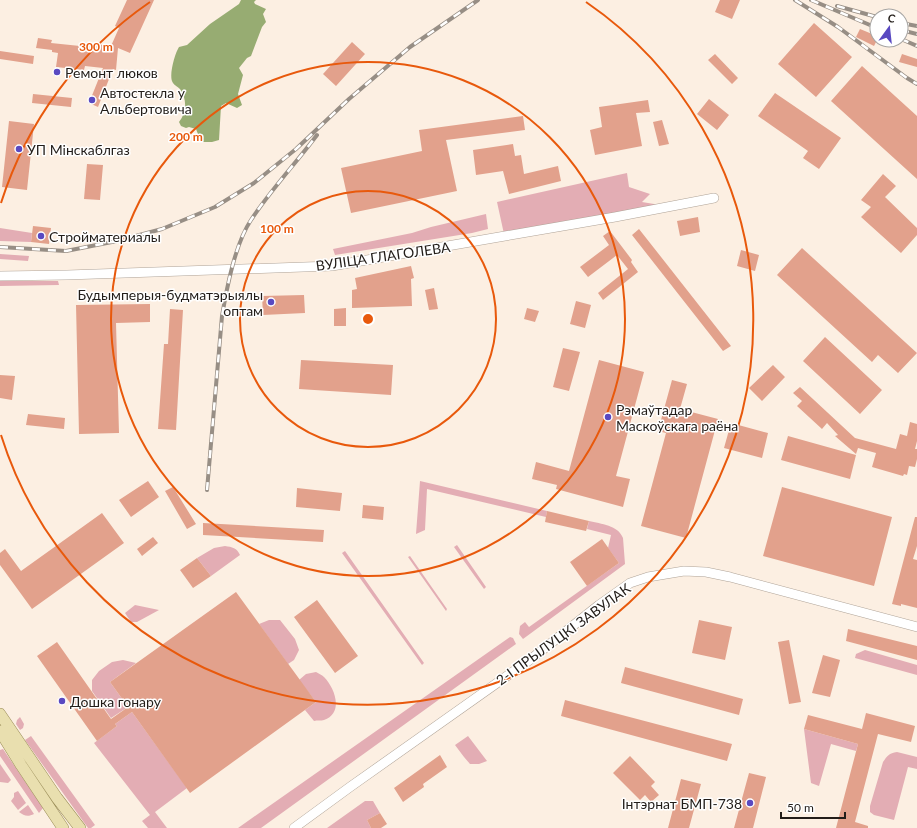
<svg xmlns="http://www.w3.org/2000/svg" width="917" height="828" font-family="Lato,sans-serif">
<rect width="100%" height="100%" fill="#fcefe2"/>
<path fill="#e3adb4" d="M627,173L629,187L650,194L642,202L666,206L504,234L497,202Z
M486,214L488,229L472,233L335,255L333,249L412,233L431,227Z
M0,228L32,233L31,242L0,241Z
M0,254L29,256L28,261L0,259Z
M0,281H58L59,285L0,286Z
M420,481L547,511L546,517L427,489L425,530L416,534Z
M589,521C601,524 618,525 623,538L625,564L523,639L519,634L520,626L525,622L529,627L619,563L608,548L611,535L587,529Z
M457,545L486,587L484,589L454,547Z
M225,546C232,547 237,548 240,555L211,576L197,558L214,548Z
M345,551L424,663L422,665L342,553Z
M410,556L447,609L446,611L408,557Z
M135,605L159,610L137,622H131L125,613Z
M269,620H280L295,639L299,650L294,660L288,664L259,624Z
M510,637L513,638L516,644L261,828H238Z
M865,650L917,665V675L855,658L856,654Z
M123,660L136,663L110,682L128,707L111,718L92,691V680L99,671L112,662Z
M316,672C318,673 322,675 324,677C335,688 344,713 324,720C321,721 317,720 314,721L305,710L316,702L299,680L306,674Z
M132,712L187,788L155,812L167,828H148L142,821L150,815L94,743L117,726L115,724Z
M20,717L24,724L23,728L20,730L16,724L17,720Z
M804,729L858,744L856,751L831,744L819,786L811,783Z
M31,736L95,825L91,828H88L25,740Z
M468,736L487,761L479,764H470L464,757L455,745Z
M3,749L43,808L39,813L0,756V750Z
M897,752L917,757V769L908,767L894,820L874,815L870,812V806L883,762C887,756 889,753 897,752Z
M0,764L11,780L8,783L0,782Z
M18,791L26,803L18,810L11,801L14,797V793Z
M365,801H373L380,813L367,820L371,828H327Z
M28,805L34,814C28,817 24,816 19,812Z"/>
<path fill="#97ac72" d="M241,0H256L254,2L255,4L266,9L263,14L266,22L262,27L251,56L247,58L239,68L243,75L238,94L242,105L237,108L226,103L221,106L219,140L212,142H201L196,129L189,127L186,128L181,126L179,122C187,112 187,99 180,89C178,87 174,85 173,83C168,77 175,53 179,47L187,45L210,24L239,4Z"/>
<path fill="#e2a18c" d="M127,0H154L130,53L118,48L116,70L113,69L98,107L89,103L103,68L85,66L84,70L56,67L58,53L52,52V50L36,48L38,38L52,40L51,43L80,46V42L111,46L119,28L115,26Z
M720,0H740L732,19L715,12Z
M814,23L852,57L816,97L778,64Z
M860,29L877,36V40L874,46L856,37Z
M352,42L365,54L336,86L323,74Z
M0,51L34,56L33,64L0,59Z
M715,54L738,78L732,84L708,60Z
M902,54L917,59V67L899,62Z
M862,66L917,116V179L831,101Z
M775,93L841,138L819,169L803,158L808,151L758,116Z
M33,94L72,98L71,107L32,103Z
M709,99L729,115L717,130L697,114Z
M648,100L650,112L636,113L642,146L595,155L590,130L602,127L599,107Z
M523,116L525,130L446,140L457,191L351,213L341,168L422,151L419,130Z
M662,120L669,144L659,146L653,122Z
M9,121L34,124L27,190L2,187Z
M513,144L515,156L521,155L524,174L558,166L561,181L509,194L503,171L476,175L473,150Z
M87,164L103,165L100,200L84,199Z
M883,174L896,186L885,197L917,228V235L901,253L861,217L871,207L861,200Z
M698,217L700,232L680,236L677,221Z
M33,226L51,228L49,244L31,242Z
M639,229L665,262L731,346L723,351L632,235Z
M610,231L632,260L631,262L638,272L603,300L598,293L628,269L617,255L588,277L580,267L609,245L603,236Z
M802,248L917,353L898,373L878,355L872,362L777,275Z
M741,250L759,255L755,271L737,266Z
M411,266L414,278L411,279L412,306L352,308V290L357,289L355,278Z
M434,288L438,309L429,310L425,290Z
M304,295L305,313L263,315L262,296Z
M576,301L591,305L585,328L570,324Z
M150,304V322L116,323L119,433L79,434L76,305Z
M346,308V326H334V309Z
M527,308L539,311L535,322L524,319Z
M170,309L183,310L176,430L158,429L164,344H168Z
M825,337L882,390L860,414L803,361Z
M563,348L580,352L569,391L553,387Z
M301,360L393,365L391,395L299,389Z
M599,360L644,372L616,476L630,479L623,507L556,489L557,485L532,479L536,462L569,471Z
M773,365L785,377L762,401L749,388Z
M0,375L15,376L12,400L0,398Z
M672,380L687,384L680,409L718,419L686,538L641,526L666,433L658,431Z
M800,387L855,438L896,449L900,434L907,436L910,422L917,424V441L915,449H917V459L915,467L909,466L907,475L904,474L903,476L872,467L876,453L858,448L856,454L835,436L838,435L827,423L822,429L797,406L802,401L793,393Z
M28,414L65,418L64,429L26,425Z
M731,423L768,433L762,458L724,448Z
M788,436L856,455L850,479L781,460Z
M148,481L159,497L131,517L119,500Z
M173,487L196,524L187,529L165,491Z
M782,487L892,517L874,586L763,556Z
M297,488L342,493L340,511L296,507Z
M363,505L384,507L383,520L362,518Z
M547,511L589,521L586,531L545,522Z
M102,513L124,543L32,609L0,565V553L5,549L21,571Z
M915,517H917V546L913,559L917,560V608L901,604V606L892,604Z
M203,523L324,530L323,542L203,535Z
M153,537L158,543L142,556L137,549Z
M602,539L619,563L587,586L570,562Z
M197,558L211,576L193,588L180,570Z
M236,592L316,702L190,793L132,712L115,724L117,726L97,741L37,656L57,642L111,719L128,707L110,682Z
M317,600L358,656L335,673L294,617Z
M699,620L732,627L725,660L692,653Z
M848,629L917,646V660L846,641Z
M789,640L801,702L789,704L778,642Z
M823,655L840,660L830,697L812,693Z
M625,667L743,699L739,715L621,683Z
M565,700L732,744L727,761L561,716Z
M866,713L915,726L911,742L878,734L855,822L868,826V828H836L858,744L804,729L808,715L862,729Z
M440,755L447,767L423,784L424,787L403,802L394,788Z
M630,756L655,782L651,786L659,795L651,802L645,795L640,800L613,773Z
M749,773L766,777L753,828H734Z
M681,779L701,784L689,828H668Z
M380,813L387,824L381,828H371L367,820Z"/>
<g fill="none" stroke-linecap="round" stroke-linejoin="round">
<defs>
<path id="minor" d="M0,276L67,275L332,266L615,217L714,198
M294,828L350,787L531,659L599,605L630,583L648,577L684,571L706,572L730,577L917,627"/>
<path id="major" d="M0,714L57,798L80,828
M0,731L21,765L63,828"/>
</defs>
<use href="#minor" stroke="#afa397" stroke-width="10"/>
<use href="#major" stroke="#9a8d58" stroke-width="12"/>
<use href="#minor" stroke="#fff" stroke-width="9"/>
<use href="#major" stroke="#e9dfaf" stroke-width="11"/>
<defs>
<path id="rail" d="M795,0L838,27L907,78L917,84
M811,0L877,28
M837,6L877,17
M901,23L917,26
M901,30L917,34
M901,39L917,46
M0,247L66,251L117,241L162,229L215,207L254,183L296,149L349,99L410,47L478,0
M207,490L222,316C227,287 235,244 251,220C270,191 296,163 317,135"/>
</defs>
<use href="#rail" stroke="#978e85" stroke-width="4"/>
<use href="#rail" stroke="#fff" stroke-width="2.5" stroke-dasharray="8" stroke-linecap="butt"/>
</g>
<g fill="none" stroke="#e8590c" stroke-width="2">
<circle cx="368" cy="319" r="128"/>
<circle cx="368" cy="319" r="257"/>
<path d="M1 203A385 385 0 0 1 150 2M586 2A385 385 0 1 1 1 435"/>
</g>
<g fill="#5949c1" stroke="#fff" stroke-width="1.5">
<circle cx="57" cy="72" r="4"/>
<circle cx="92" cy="100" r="4"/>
<circle cx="19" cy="149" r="4"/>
<circle cx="41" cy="236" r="4"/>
<circle cx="271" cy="302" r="4"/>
<circle cx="608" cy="417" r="4"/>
<circle cx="62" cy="701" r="4"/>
<circle cx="750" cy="803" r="4"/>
</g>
<g text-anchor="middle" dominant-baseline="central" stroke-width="3" stroke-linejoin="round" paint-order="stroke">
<g font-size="14" fill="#221d19" stroke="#fff" text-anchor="start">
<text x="65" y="72">Ремонт люков</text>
<text x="100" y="92">Автостекла у<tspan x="100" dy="16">Альбертовича</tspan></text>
<text x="27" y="149">УП Мінскаблгаз</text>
<text x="49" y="236">Стройматериалы</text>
<text x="263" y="294" text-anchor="end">Будымперыя-будматэрыялы<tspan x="263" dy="16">оптам</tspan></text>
<text x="616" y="409">Рэмаўтадар<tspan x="616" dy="16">Маскоўскага раёна</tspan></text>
<text x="70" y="701">Дошка гонару</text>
<text x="742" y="803" text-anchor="end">Інтэрнат БМП-738</text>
</g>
<g font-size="14" fill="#221d19" stroke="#fff">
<text transform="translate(383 256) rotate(-8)">ВУЛІЦА ГЛАГОЛЕВА</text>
<text transform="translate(563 634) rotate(-36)">2-І ПРЫЛУЦКІ ЗАВУЛАК</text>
</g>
</g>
<circle cx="368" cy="319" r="6" fill="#e8590c" stroke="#fff" stroke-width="2"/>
<g font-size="12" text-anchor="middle" font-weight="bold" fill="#e8590c" stroke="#fff" stroke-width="3" stroke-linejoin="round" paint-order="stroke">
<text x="96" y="51">300 m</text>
<text x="186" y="141">200 m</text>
<text x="277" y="233">100 m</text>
</g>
<g transform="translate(889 28) rotate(15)"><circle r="19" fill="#ffffff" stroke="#a7a5a3"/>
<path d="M0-3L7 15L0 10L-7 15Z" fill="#5949c1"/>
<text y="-6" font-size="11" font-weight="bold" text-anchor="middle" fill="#221d19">С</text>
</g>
<path d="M781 812v6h64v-6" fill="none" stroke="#221d19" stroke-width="2"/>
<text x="787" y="812" font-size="12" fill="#221d19" stroke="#ffffff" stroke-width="3" paint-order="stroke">50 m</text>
</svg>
